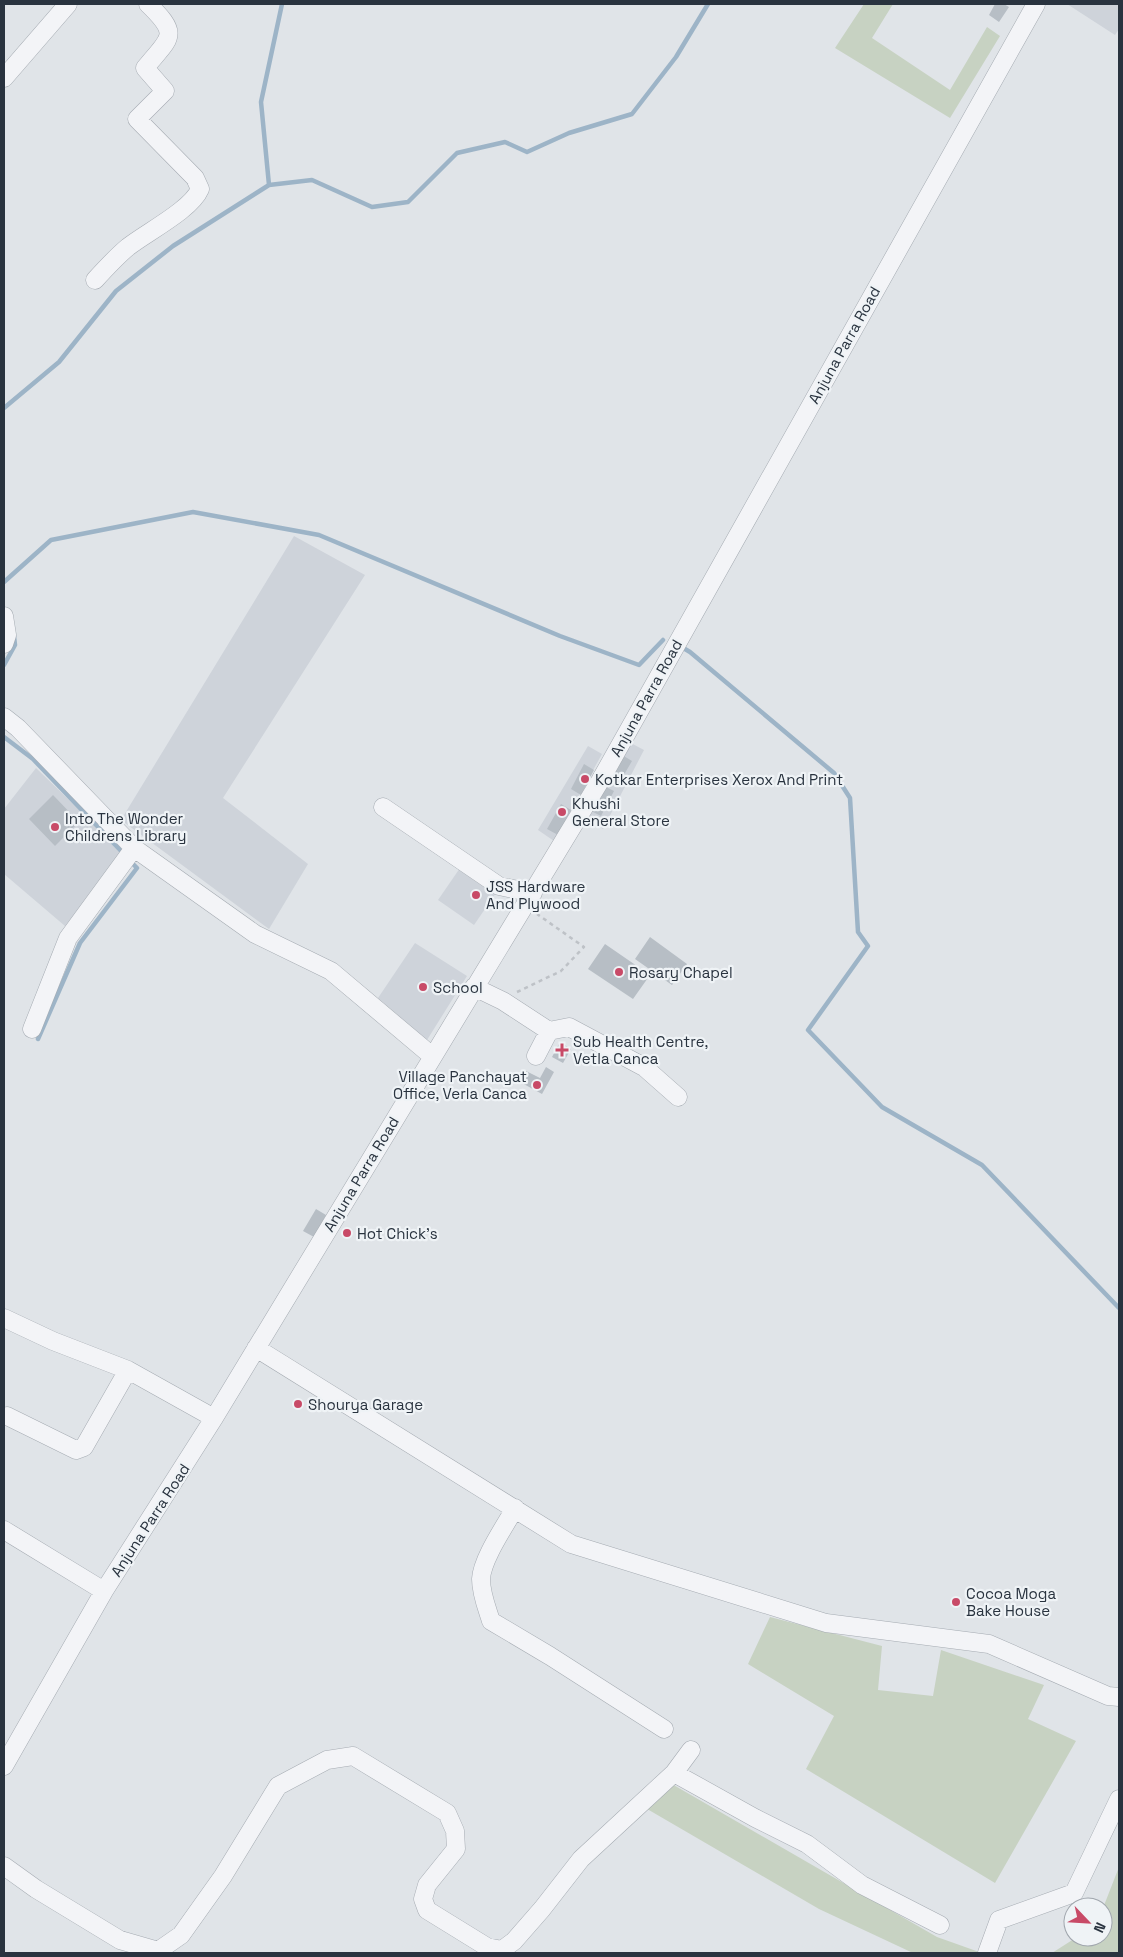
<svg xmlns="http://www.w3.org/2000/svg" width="1123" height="1957" font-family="'Space Grotesk',sans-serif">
<rect width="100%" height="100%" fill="#e0e4e8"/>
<path fill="#ced3da" d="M1067,4H1119V29L1115,35Z
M294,536L365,575L223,798L308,864L269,929L121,820Z
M627,741L644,750L603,829L584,818Z
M588,746L602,754L554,841L538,830Z
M36,768L123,852L65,926L4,874V809Z
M460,868L496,893L474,925L438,900Z
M415,943L467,976L427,1040L378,998Z"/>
<path fill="#c7d2c2" d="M864,4H893L872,38L950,90L987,27L1000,36L950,118L835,48Z
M770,1617L882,1646L878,1690L933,1696L941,1650L1044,1685L1028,1719L1076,1741L995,1883L806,1769L834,1716L748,1664Z
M658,1776L937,1937L982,1953H913L819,1909L642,1806Z
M1119,1867V1953H1052L1077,1937H1103V1908Z"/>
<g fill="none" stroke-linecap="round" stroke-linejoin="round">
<path stroke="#9db4c7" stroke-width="4.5" d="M269,185L261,102L282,4
M4,408L59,362L116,291L173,246L269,185L312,180L372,207L408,202L457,153L505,142L527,152L569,133L632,114L676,57L708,4
M4,582L51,540L193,512L319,535L560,636L639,665L663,640
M685,649L690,652L834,773L850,798L858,932L868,946L808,1030L882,1107L982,1165L1119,1308
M4,665L15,645L14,636
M4,737L33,759L125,855
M38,1039L80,943L137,868L130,861"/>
</g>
<path fill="#b7bec5" d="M995,4H1004L1009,7L999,22L989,15Z
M622,755L632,761L618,785L608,779Z
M584,764L594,770L581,795L571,789Z
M604,786L614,791L601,816L591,811Z
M53,795L79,822L55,846L29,819Z
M561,804L571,810L558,835L547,829Z
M650,937L687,964L672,985L635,959Z
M605,944L650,975L633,999L588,969Z
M560,1042L571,1049L563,1063L552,1057Z
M546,1067L554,1072L542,1094L520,1082L526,1071L540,1078Z
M316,1209L326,1215L314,1237L303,1231Z"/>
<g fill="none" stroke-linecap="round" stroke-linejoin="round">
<defs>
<path id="minor" d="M4,78L68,4
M95,280C105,269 116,257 128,247C147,232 191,210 200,189L195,178L137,119L165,91L145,68C170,37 181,36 148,4
M4,616L7,635L4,644
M4,717L18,728L134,848L255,934L331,971L432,1056
M383,807L499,886L533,893
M474,987L503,1001L549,1031L569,1027L644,1067L678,1097
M32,1029L68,938L134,848
M536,1056L549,1031
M4,1318L53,1341L128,1370L214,1418
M256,1348L571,1544L826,1623L989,1644L1108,1696L1119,1697
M7,1416L76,1450L84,1447L128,1370
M515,1508C505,1526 482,1559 481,1579C481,1594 487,1608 491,1621L550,1656L664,1729
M4,1530L104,1591
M4,1766L104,1591L214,1418L600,781L1036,4
M674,1773L755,1818L807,1844L862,1885L940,1925
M4,1866L36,1889L120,1940L158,1951L181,1935L223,1876L278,1786L327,1760L353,1756L447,1813L455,1831L456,1849L427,1885L423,1899L427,1910L487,1947L502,1950L514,1941L542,1909L581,1859L674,1773L691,1750
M987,1953L999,1920L1074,1893L1119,1799"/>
</defs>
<use href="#minor" stroke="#a5abb2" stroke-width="19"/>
<path stroke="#bec2c7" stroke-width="2.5" stroke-dasharray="4 4" stroke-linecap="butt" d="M517,992L561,971L584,947L537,914"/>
<use href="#minor" stroke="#f3f4f7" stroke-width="18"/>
</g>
<g fill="#c84a67" stroke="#eff3f6" stroke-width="2">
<circle cx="585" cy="779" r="5"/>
<circle cx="562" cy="812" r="5"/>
<circle cx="55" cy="827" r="5"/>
<circle cx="476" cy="895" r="5"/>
<circle cx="619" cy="972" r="5"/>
<circle cx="423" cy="987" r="5"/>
<path d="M559.5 1042.5h5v5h5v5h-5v5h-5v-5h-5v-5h5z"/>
<circle cx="537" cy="1085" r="5"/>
<circle cx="347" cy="1233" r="5"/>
<circle cx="298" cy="1404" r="5"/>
<circle cx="956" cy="1602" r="5"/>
</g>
<g text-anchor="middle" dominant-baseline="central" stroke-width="4.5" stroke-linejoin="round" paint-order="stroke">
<g font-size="15" fill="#29333f" stroke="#eff3f6">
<text transform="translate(844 345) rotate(-61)">Anjuna Parra Road</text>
<text transform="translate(646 698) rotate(-61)">Anjuna Parra Road</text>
<text transform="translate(361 1174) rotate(-59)">Anjuna Parra Road</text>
<text transform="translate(150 1520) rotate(-57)">Anjuna Parra Road</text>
</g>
<g font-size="15" fill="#29333f" stroke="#eff3f6" text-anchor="start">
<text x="595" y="779">Kotkar Enterprises Xerox And Print</text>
<text x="572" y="803">Khushi<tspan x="572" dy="17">General Store</tspan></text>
<text x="65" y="818">Into The Wonder<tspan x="65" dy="17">Childrens Library</tspan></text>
<text x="486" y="886">JSS Hardware<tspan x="486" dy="17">And Plywood</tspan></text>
<text x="629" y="972">Rosary Chapel</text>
<text x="433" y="987">School</text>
<text x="573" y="1041">Sub Health Centre,<tspan x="573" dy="17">Vetla Canca</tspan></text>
<text x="527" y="1076" text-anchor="end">Village Panchayat<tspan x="527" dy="17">Office, Verla Canca</tspan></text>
<text x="357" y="1233">Hot Chick's</text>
<text x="308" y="1404">Shourya Garage</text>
<text x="966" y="1593">Cocoa Moga<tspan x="966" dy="17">Bake House</tspan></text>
</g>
</g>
<rect width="1123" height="1957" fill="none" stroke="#29333f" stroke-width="10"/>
<g transform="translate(1088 1922) rotate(115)"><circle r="24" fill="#eff3f6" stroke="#a0a6ad"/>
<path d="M0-4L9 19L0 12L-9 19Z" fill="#c84a67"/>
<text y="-8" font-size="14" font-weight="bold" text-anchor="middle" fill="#29333f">N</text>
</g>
</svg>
